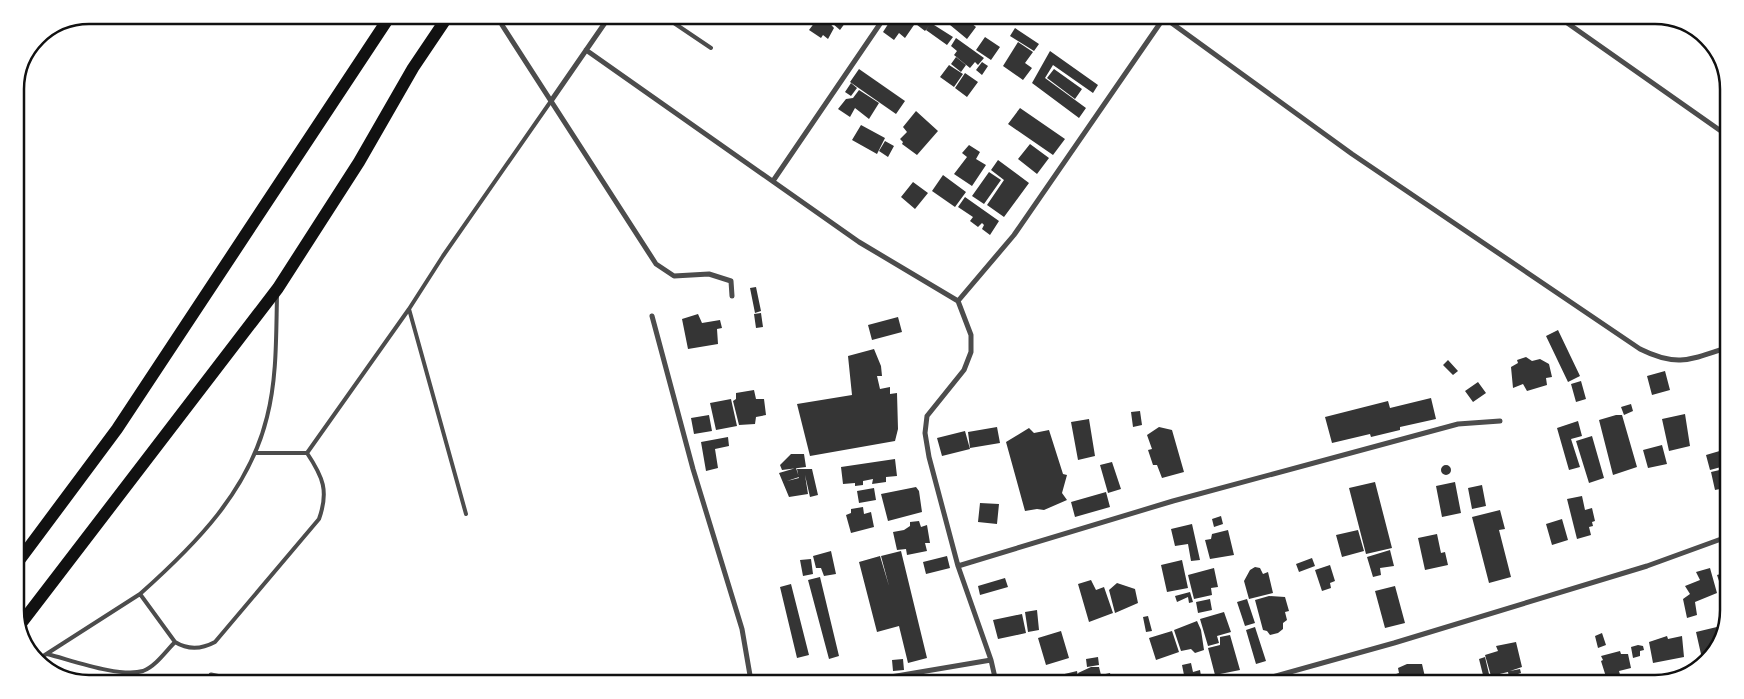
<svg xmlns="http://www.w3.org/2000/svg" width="1744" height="699" font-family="'PT Sans Narrow',sans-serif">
<rect width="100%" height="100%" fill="#fff"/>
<path fill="#353535" d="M818,18L827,20L834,28L828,39L823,35L821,38L809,30Z
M826,18H846L848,19L840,30Z
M892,18H905L914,25L905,38L899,33L894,40L883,32Z
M908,18H923L953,37L947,45L926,30L929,26L925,31Z
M946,18H965L976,27L967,39L944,20Z
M1015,28L1039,44L1034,51L1010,36Z
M985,37L1000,47L991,60L976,50Z
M956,38L984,58L978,65L975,62L970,68L954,55L957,51L951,46Z
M1018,42L1033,52L1025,63L1032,68L1023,80L1003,66Z
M1050,51L1098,85L1093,93L1053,65L1045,78L1086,108L1079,118L1032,83Z
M956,57L966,65L961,72L951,64Z
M982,62L988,66L982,75L976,70Z
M949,65L963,74L954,87L940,77Z
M859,69L905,101L896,114L850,82Z
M1054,69L1082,89L1075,99L1047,78Z
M965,73L978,82L967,97L955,88Z
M851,83L857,88L851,96L845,92Z
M859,90L879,103L869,119L855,108L850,117L838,109L846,99L853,98Z
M1020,108L1065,139L1053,155L1008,124Z
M916,111L938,131L917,155L902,144L903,142L900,139L907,132L903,127Z
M861,125L885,138L877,154L852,140Z
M885,141L894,146L888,157L879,151Z
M1030,144L1049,158L1037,174L1018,159Z
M969,145L980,152L976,159L986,165L972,186L954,174L967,157L962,153Z
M998,160L1029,183L1004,217L987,205L1004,180L991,170Z
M989,172L1001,180L984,204L972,196Z
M943,175L966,192L955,207L932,191Z
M913,182L928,193L915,209L901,197Z
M965,197L999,221L990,235L982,229L984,225L982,223L978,227L970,221L973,217L958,207Z
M756,287L761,311L755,313L750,288Z
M761,313L763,327L756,328L754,314Z
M698,314L702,323L720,320L722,328L717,329L718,344L688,349L682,319Z
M898,317L902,332L872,340L868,325Z
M1558,330L1580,376L1568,382L1546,336Z
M874,349L881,366L882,376H877L880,389L890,387V394L897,393L898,429L895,441L810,456L797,404L852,395L848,356Z
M1526,357L1532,361L1540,359L1549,364L1552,377L1546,378L1547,385L1527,391L1523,384L1513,388L1511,367L1518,363L1517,360Z
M1448,360L1458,371L1453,375L1443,365Z
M1665,371L1670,390L1652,395L1647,376Z
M1581,381L1586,399L1576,402L1571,384Z
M1478,382L1486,393L1473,402L1465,391Z
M754,390L756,399H764L766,415L756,417L755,424L739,425L733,401L736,399V393Z
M1431,398L1436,419L1400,427V430L1371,437L1370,434L1332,443L1325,417L1388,401L1390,408Z
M731,399L737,426L716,430L710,403Z
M1631,404L1633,411L1624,415L1621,407Z
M1140,411L1142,425L1133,427L1131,412Z
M1685,414L1690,446L1669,451L1662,419Z
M709,415L712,431L694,434L691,418Z
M1616,415H1622L1637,467L1613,475L1599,420Z
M1089,419L1095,456L1078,460L1071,422Z
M1578,421L1582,436L1571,439L1580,467L1569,470L1557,428Z
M997,427L1000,443L970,448L968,432Z
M1159,427L1172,430L1184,472L1162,478L1157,465H1153L1148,450L1152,449L1147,435Z
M1029,428L1034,433L1049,430L1063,474L1067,475L1062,493L1067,500L1044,510L1037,509L1025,511L1006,442Z
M965,431L970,449L942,456L937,438Z
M1592,436L1604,478L1589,483L1576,441Z
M728,437L729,446L715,449L718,468L706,471L701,442Z
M1662,445L1667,464L1648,468L1643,450Z
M1723,450L1725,458L1719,460L1721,467L1710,470L1706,455Z
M791,454H804L806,467L782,470L780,465Z
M895,459L897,476L886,477V482L872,484L873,479L863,481V485L855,486V483L843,484L841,467Z
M1725,461V488L1715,490L1711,472L1724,469L1721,463Z
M1112,462L1121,489L1108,493L1100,465Z
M1441 470a5 5 0 1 1 10 0a5 5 0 1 1-10 0Z
M796,468L799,477L787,481L799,478L797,469H812L818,495L810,497L805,475L808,494L789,497L779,473Z
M1375,482L1392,548L1366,554L1349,488Z
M1455,482L1461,513L1442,517L1436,486Z
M1482,485L1486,506L1472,509L1468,488Z
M916,487L919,491L922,512L888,521L881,494Z
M874,488L876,500L859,503L857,491Z
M1106,492L1110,507L1075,517L1071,502Z
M1582,496L1585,510L1592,508L1595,521L1592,522L1593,526L1589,527L1591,535L1577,539L1567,499Z
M980,503L999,504L997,524L978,522Z
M863,507L864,514L871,512L874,527L851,533L846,515L851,513V509Z
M1500,510L1505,529L1499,530L1511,577L1489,583L1472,517Z
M1221,516L1223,524L1214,527L1212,519Z
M1562,519L1568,540L1552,545L1546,524Z
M919,521L921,527L927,525L930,543H925L927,551L907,555L906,549L897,550L893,532L904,530L910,526V522Z
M1192,524L1200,560L1191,561L1188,544L1175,546L1171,529Z
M1228,530L1234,555L1210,559L1205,540L1211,539L1212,534Z
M1358,530L1364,551L1342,557L1336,535Z
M1437,534L1441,553L1445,552L1448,565L1425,570L1418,538Z
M1390,550L1394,566L1380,568L1381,575L1373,577L1367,557Z
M831,551L836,574L824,576L821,568H816L813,556Z
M901,551L927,658L908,663L899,626L877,632L859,562L880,556L889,586L881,556Z
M947,556L950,568L926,574L923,562Z
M1312,558L1315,566L1299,572L1296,564Z
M811,559L813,574L803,576L800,560Z
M1182,560L1188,588L1167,592L1161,565Z
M1330,565L1335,581L1330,583L1331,588L1322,591L1315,570Z
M1255,567L1260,568L1263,574L1268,572L1273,593L1249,599L1244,581L1250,570Z
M1214,568L1218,587L1211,588L1212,595L1194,599L1188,575Z
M1710,568L1717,593L1695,602L1697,615L1687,618L1683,599L1690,594L1685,586L1700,580L1696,572Z
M1724,573V596L1717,575Z
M820,577L839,656L829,659L808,580Z
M1005,578L1008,587L980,595L978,586Z
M1091,580L1096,590L1104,587L1113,613L1089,622L1078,584Z
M1117,583L1135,589L1138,603L1115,613L1109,590Z
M791,584L809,655L797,658L780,587Z
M1395,586L1405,623L1385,628L1375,591Z
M1190,592L1193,602L1189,603L1188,597L1177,602L1175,596Z
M1269,596L1285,597L1289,611L1285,612L1287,620L1283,623V629L1278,633L1270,635L1267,631L1263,630L1255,600Z
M1210,599L1212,610L1198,613L1196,602Z
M1247,599L1255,623L1245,626L1237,602Z
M1037,610L1039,630L1028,632L1025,612Z
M1224,612L1231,632L1217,636L1219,643L1208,646L1200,619Z
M1022,614L1026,633L998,639L993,620Z
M1148,616L1152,631L1146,632L1143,617Z
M1197,621L1201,630L1204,650L1195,653L1191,649L1181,651L1174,630Z
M1721,626L1724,629L1723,638L1703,663L1696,632Z
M1255,627L1266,661L1256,664L1246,630Z
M1061,631L1069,658L1046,665L1038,638Z
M1172,631L1179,652L1156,660L1149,638Z
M1602,633L1606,645L1598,648L1595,636Z
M1230,635L1240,670L1215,675L1208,648L1220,645V637Z
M1667,636L1668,639L1682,636L1684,657L1653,663L1649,642Z
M1516,642L1522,667L1510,671L1520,669L1521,673L1509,677L1508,672L1491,676L1485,655L1498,651L1496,646Z
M1638,645L1643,646L1644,650L1640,651V656L1633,658L1631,647Z
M1620,651L1621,654H1628L1631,668L1619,671L1621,678L1607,680L1601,661L1603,660L1601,656Z
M1098,657L1099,665L1087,667L1086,659Z
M1485,657L1489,674L1483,675L1479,659Z
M903,659L904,670L893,671L892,660Z
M1191,663L1193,672L1200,670L1201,676L1185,680L1182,665Z
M1407,664H1422L1425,677L1421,679L1422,683H1393L1390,676L1399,673L1398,668Z
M1091,667H1099L1101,675L1110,673L1112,682H1081L1078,673Z
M1077,671L1079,682H1053L1052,677Z
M1548,675L1552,684H1525L1524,681Z"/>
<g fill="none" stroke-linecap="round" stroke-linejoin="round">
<path stroke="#4c4c4c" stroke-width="4" d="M665,17L711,48
M409,309L466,514
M256,453H307
M140,594C195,545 249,491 267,417C277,378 276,336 277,296
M47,654C71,660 120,678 143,671C156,666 166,651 175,642
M37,660L140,594L175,642C188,650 202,649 215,642L319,519C329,491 323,477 307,453L409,309L443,256L551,101"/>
<path stroke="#4c4c4c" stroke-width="5" d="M503,16L502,25L656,264L674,276L709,274L731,281L732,296
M1166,19L1352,154L1640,349C1676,367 1690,360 1726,348
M1563,20L1728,136
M586,50L859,242L958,301L971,335V352L964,370L927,416L925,433L929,457L958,566L991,660L996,682
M551,101L609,17
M773,181L884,18
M958,301L1014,235L1163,19
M652,316L693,469L742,629L751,681
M958,566L1173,501L1458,424L1500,421
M211,675L230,679
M867,681L991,660
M1251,683L1394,643L1647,566L1724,538"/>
<path stroke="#111" stroke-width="12" d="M15,566L117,429L390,16
M19,626L278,288L359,162L413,68L448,16"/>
</g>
<path d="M0 0H1744V699H0ZM89 24H1655A65 65 0 0 1 1720 89V610A65 65 0 0 1 1655 675H89A65 65 0 0 1 24 610V89A65 65 0 0 1 89 24Z" fill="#fff" fill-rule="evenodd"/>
<path fill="none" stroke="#111" stroke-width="2.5" d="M89 24H1655A65 65 0 0 1 1720 89V610A65 65 0 0 1 1655 675H89A65 65 0 0 1 24 610V89A65 65 0 0 1 89 24Z"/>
</svg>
